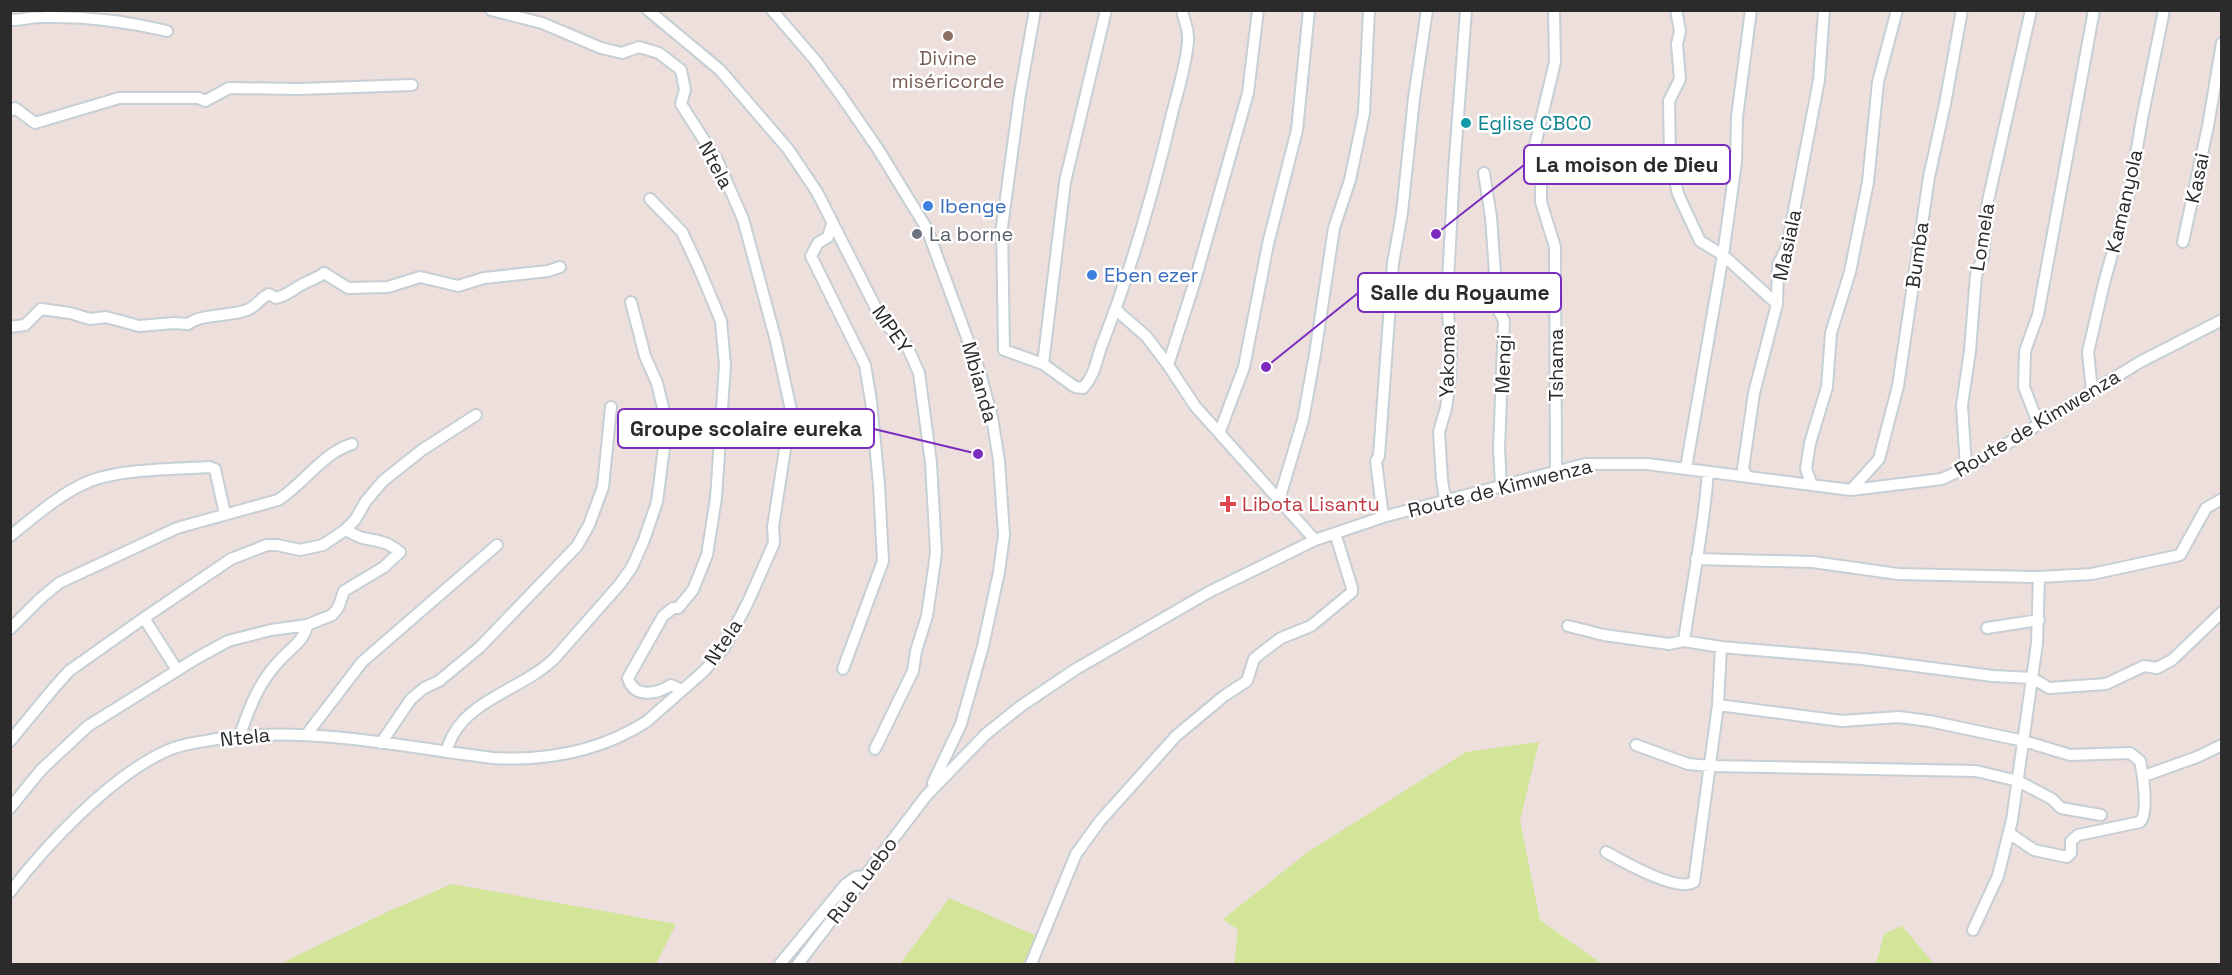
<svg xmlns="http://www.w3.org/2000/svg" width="2232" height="975" font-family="'Space Grotesk',sans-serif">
<rect width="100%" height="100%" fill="#eddfdc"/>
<path fill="#d2e598" d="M1539,742L1520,821L1540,920L1602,964H1234L1238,930L1223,919L1308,852L1466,752Z
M452,884L676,924L656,964H286L284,962L387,912Z
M949,898L1037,936L1023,964H900Z
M1902,926L1934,964H1876L1884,934Z"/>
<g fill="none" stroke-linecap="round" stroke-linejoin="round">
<defs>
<path id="minor" d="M648,10L720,70L788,149L817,192L882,320L907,346L919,373L931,463L936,552L934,568L927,616L916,651L913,671L875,749
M772,10L815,60L840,94L878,149L927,229L980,373L992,417L999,461L1004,535L999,572L983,646L961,724L933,783
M1035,10L1020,94L1002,227L1004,350L1043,364L1075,387L1083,388C1096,374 1096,359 1103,342C1131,270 1153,194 1171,118C1177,93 1186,67 1188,41C1189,26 1184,23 1182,10
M1554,10L1555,62L1531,162L1541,177V202L1555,247L1556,471
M1676,10L1680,31L1677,44L1680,79L1669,101L1670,157L1678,194L1700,241L1723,255L1777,304
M10,20C21,20 32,17 43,17C85,16 126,21 167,31
M10,111L15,108L35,123L119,98H199L205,101L229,88L299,89L412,85
M1484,173L1491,217L1497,301L1499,311L1504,321L1499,448L1501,486
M650,199L682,232L698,266L721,321L725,365L716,498L707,555L693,590L678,608H673L663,616L628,678C634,699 657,694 671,685L682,690
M832,224L828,237L818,243L811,256L865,365L871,401L879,485L883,561L843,669
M2183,242L2208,126L2222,43
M1116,310L1146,336L1168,365L1195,406L1315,540
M10,327L25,325L41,309L70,313L90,319L106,317L139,326L174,323L188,324C203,313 228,317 247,310C256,307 260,298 269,294L276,298C289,295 295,287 307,282C314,278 318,278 324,273L348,288L388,287L420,277L458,286L484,278L548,271L560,267
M1043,364L1065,182L1106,10
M1168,365L1194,284L1248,93L1258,10
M2092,391L2088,352L2104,283L2130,190L2142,119L2164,10
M2038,423L2024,387L2025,351L2038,315L2094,10
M1220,431L1244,367L1268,244L1297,130L1309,10
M1686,468L1723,255L1736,162L1737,117L1751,10
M1966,468L1962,405L1970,351L1976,275L1983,257L1988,201L2031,10
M1747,477L1743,469L1754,393L1777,304L1778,265L1787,247L1819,80L1824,10
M1812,485L1806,469L1810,443L1827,387L1831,333L1850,272L1868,182L1878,82L1897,10
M1851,490L1879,459L1898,386L1929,177L1945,104L1962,10
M1445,499L1442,480L1439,432L1446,408L1450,381L1451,351L1447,299L1454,171L1466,10
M1279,500L1303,420L1315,354L1334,228L1350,180L1364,113L1369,10
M1383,517L1376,461L1379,456L1393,263L1402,213L1414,98L1427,10
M10,536C33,518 62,492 90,481C122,469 173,469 209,467L215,469L225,514
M1696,559L1813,562L1898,574L2039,577L2092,574L2180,555L2206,508L2222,499
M144,618L177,670
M1568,626L1604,635L1669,644L1684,641L1721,647L1862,659L1993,676L2032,678L2049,688L2106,684L2144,666L2157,668L2172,660L2222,612
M1987,628L2039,620
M10,629L40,599L59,583L74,576L177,528L278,500C305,483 321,454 352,444
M1684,641C1692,585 1704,528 1708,472
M1718,705L1842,721L1899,717L1929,721L2024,741L2070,755L2130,753L2140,761C2143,774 2149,813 2140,822L2078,835L2071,841V853L2067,857L2034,850L2009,833
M307,734L362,662L497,545
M240,735C250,706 259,681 282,658C291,648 305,640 307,625
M10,741L53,689L69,671L144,618L231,559L267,545H277L300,550L323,545L345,530L355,520L366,501L383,481L422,450L476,415
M381,743L411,699L424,688L439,681L480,647L577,546L589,525L603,487L611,407
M1636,745L1688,764L1711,766L1976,771L2018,781L2052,799L2061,808L2101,815
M446,752C448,747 450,740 453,735C472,699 525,687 554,659L620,584L632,567L644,540L657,502L667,424L657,383L645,356L631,302
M2144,776L2197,757L2222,745
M10,808L41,770L88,726L197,658L228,641L271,630L307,625L332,615L338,608L344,591L384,567L400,552C384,540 381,542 363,538C357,537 351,532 345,530
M1606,852C1622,861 1678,893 1694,882L1718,705L1721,647
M10,892C47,844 109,778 164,752C180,744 199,742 217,739C309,725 402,747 493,758C546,761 600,751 646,722L704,671L724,648L748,602L774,543L773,527L791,410L776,341L743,219L718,162L681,104L685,90L681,70L659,53L639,47L622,53L601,48L542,23L491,10
M1973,930L1998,876L2012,820L2037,643L2039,577
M780,964L846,884L856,877L867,876
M798,964L926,796L986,734L1021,706L1076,669L1209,592L1315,540L1383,517L1585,464H1647L1851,490L1942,479L1974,464L2140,362L2222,320
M1031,964L1076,854L1100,821L1176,736L1224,696L1247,681L1254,659L1261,653L1281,638L1311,626L1352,592V588L1335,533"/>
</defs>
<use href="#minor" stroke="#c5cfd5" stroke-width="14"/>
<use href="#minor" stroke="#fff" stroke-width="10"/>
</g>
<circle fill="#8d6e63" stroke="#fff" stroke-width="2" cx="948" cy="36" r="6"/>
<circle fill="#0f9aa8" stroke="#fff" stroke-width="2" cx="1466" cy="123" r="6"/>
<g fill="#3f7fe0" stroke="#fff" stroke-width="2">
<circle cx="928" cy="206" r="6"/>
<circle cx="1092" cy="275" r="6"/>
</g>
<circle fill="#6b7280" stroke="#fff" stroke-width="2" cx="917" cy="234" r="6"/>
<path fill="#e0444e" stroke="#fff" stroke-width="2" d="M1225 495h6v6h6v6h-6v6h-6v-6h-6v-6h6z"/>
<g text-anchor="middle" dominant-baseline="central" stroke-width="5" stroke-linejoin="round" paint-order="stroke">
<g font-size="20" fill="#785e54" stroke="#fff">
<text x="948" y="58">Divine<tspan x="948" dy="23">miséricorde</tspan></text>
</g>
<g font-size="20" fill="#0d838f" stroke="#fff" text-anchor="start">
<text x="1478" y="123">Eglise CBCO</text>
</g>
<g font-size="20" fill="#2b2b2b" stroke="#fff">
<text transform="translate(716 165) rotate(62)">Ntela</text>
<text transform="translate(2197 178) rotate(-78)">Kasai</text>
<text transform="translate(2124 201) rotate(-77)">Kamanyola</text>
<text transform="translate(1982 237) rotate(-81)">Lomela</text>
<text transform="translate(1787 245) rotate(-78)">Masiala</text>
<text transform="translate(1917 255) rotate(-82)">Bumba</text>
<text transform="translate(892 329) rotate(55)">MPEY</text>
<text transform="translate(1447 361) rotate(-89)">Yakoma</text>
<text transform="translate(1503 364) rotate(-88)">Mengi</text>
<text transform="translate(1556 365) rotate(-90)">Tshama</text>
<text transform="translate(980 382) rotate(74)">Mbianda</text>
<text transform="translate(2037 423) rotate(-31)">Route de Kimwenza</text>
<text transform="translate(1500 488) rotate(-14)">Route de Kimwenza</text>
<text transform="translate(723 642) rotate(-56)">Ntela</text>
<text transform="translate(245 737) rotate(-6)">Ntela</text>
<text transform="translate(862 880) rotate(-53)">Rue Luebo</text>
</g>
<g font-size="20" fill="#366cbe" stroke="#fff" text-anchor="start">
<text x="940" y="206">Ibenge</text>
<text x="1104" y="275">Eben ezer</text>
</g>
<g font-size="20" fill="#5b616d" stroke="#fff" text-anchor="start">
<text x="929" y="234">La borne</text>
</g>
<g font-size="20" fill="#be3a42" stroke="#fff" text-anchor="start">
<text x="1242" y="504">Libota Lisantu</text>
</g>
</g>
<path fill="none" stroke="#7b2cbf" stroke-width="2" d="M1436 234L1524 165M1266 367L1358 293M978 454L874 429"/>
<g fill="#7b2cbf" stroke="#fff" stroke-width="2">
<circle cx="1436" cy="234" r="6"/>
<circle cx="1266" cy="367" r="6"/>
<circle cx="978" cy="454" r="6"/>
</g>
<g fill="#fff" stroke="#7b2cbf" stroke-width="2">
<rect x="1524" y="145" width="206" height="39" rx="6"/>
<rect x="1358" y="273" width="203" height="39" rx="6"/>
<rect x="618" y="409" width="256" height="39" rx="6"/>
</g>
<g font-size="21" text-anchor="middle" font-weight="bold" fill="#2b2b2b">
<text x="1627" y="172">La moison de Dieu</text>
<text x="1460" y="300">Salle du Royaume</text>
<text x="746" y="436">Groupe scolaire eureka</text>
</g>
<rect width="2232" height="975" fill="none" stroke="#2b2b2b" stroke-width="24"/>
</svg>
